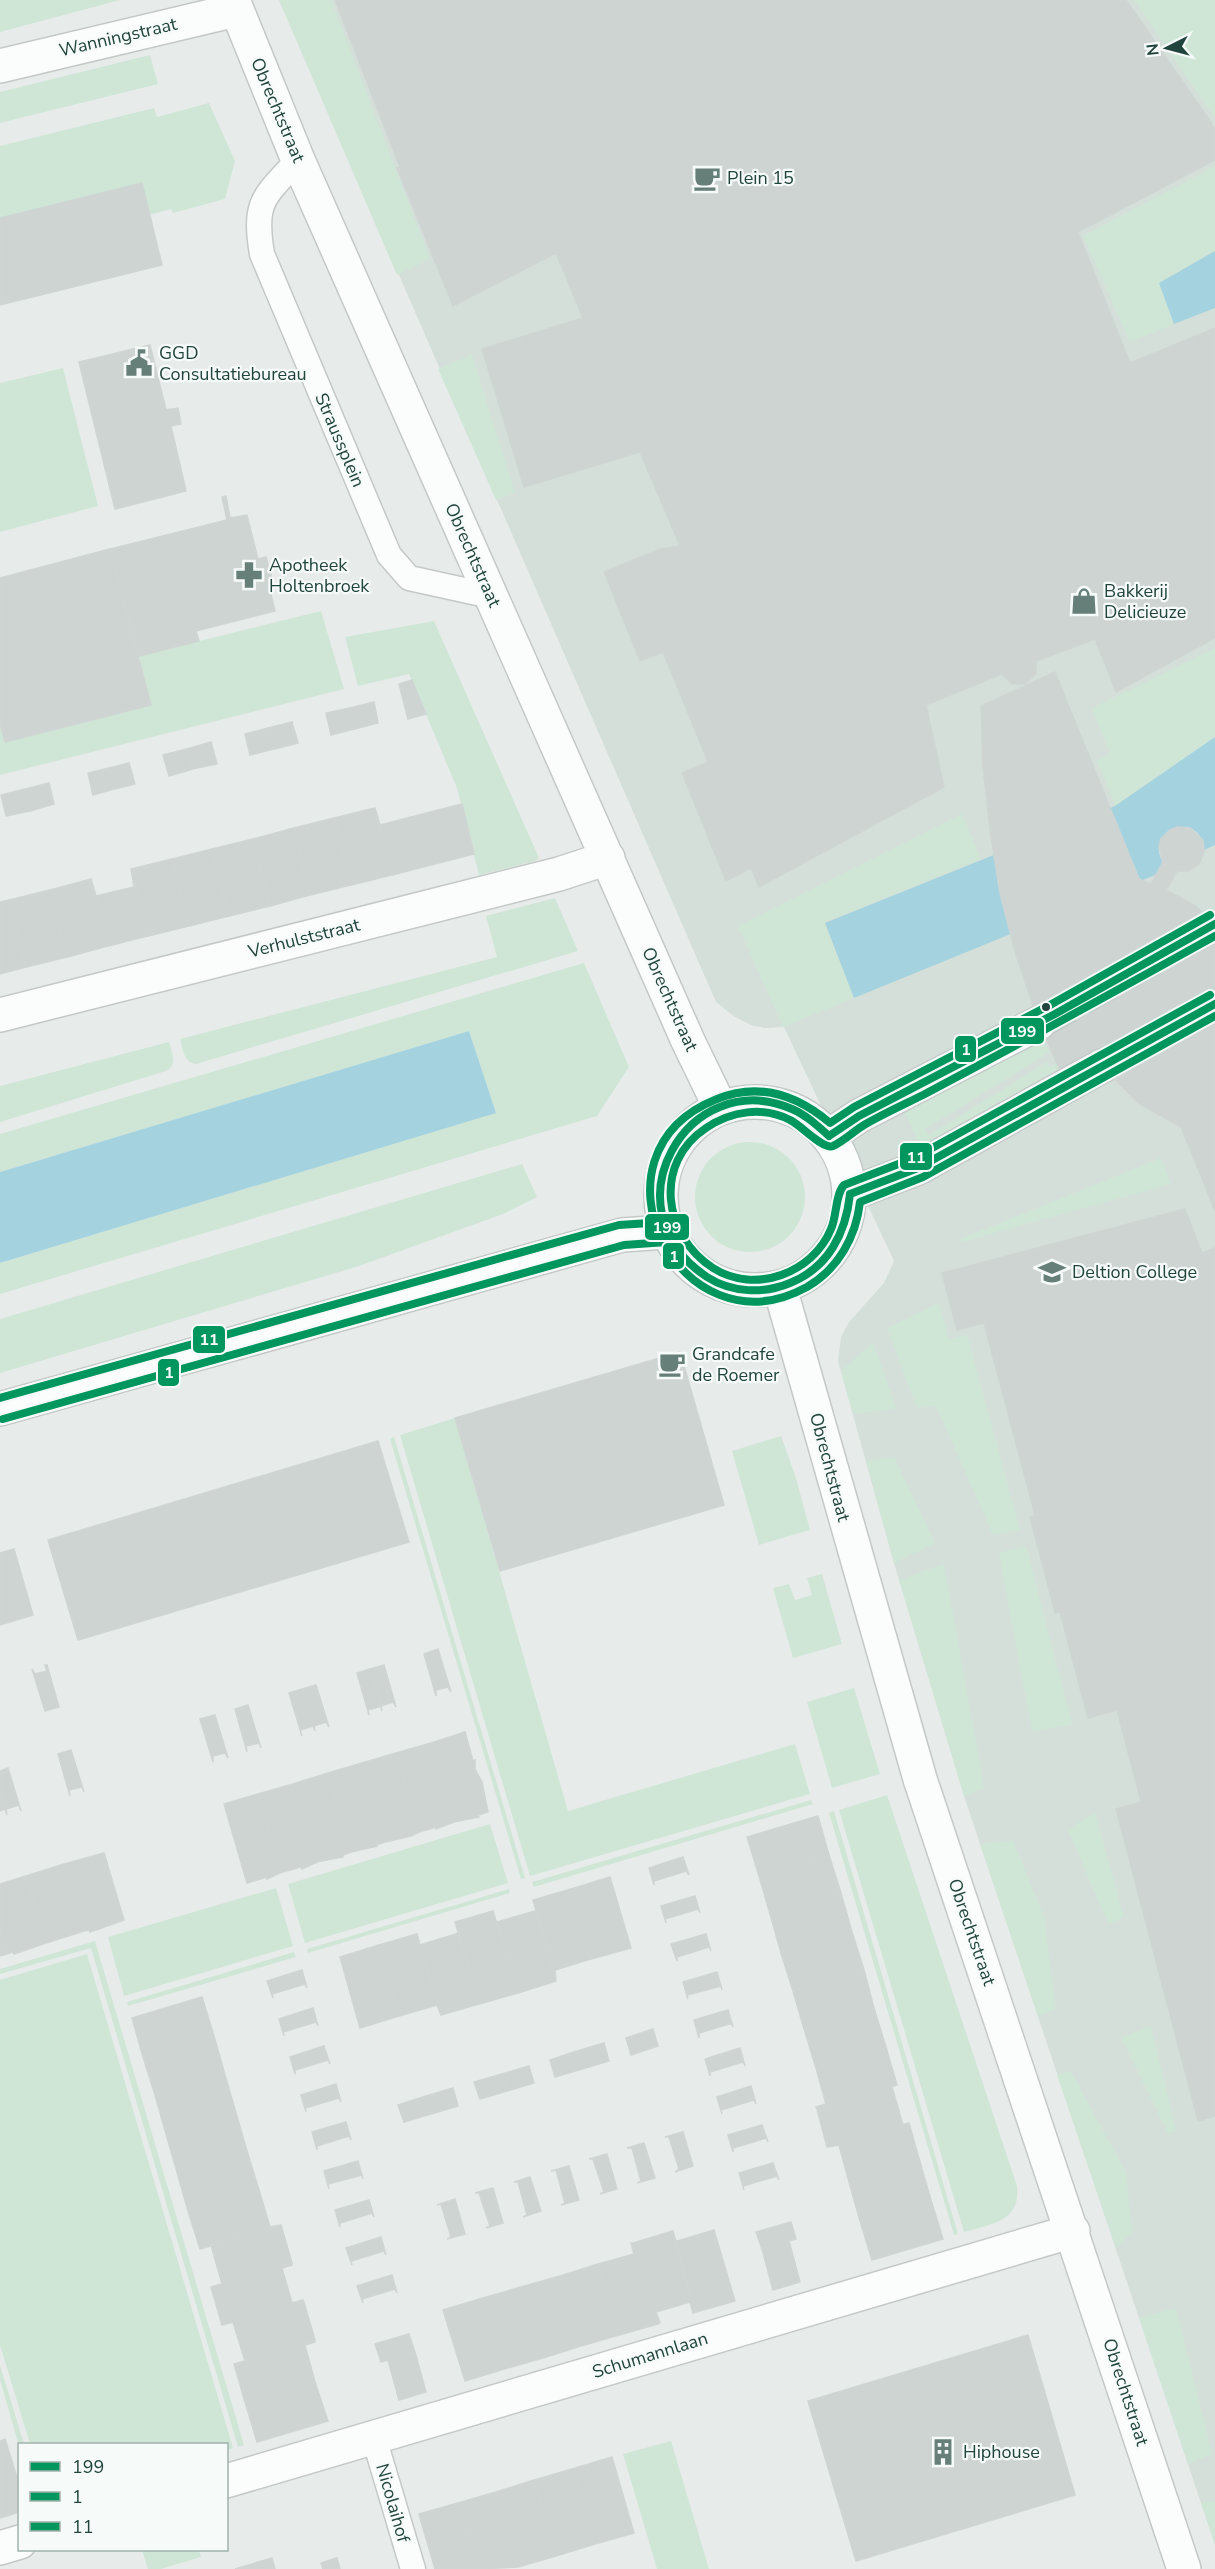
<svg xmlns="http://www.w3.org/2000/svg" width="1215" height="2569" font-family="'Nunito Sans',sans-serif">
<rect width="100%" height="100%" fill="#e7ecea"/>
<path fill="#d4dfda" d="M279,0H1215V2545L964,1796L894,1563L838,1361L841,1337L849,1322L884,1283L894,1261L784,1027L765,1028L751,1025L735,1017L716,1002Z"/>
<path fill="#cfe6d7" d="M0,0H120L0,32Z
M279,0H331L430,259L397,275Z
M1134,0H1215V118Z
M150,55L158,84L0,123V92Z
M209,103L235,161L225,199L173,213L171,209L149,215L0,218V146L154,108L157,117Z
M1215,166V251L1159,283L1174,324L1130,342L1083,236Z
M472,355L515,493L496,500L438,369Z
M63,368L98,506L0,532V383Z
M321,611L344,689L0,775V723L5,742L150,704L139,656Z
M434,621L539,858L535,861L479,875L457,788L409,674L358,686L345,637Z
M1215,648V737L1115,806L1097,761L1110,754L1092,708Z
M962,814L981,859L825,922L854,998L783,1027L738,926Z
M555,898L578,951L196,1064C183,1062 183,1049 180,1039L497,957L486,916Z
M584,963L629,1067L597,1116L0,1294V1263L495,1113L469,1031L0,1172V1134Z
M1039,1035L1050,1052L925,1129L929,1135L1047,1062L1050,1067L1075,1051L1091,1057L923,1151L904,1111Z
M169,1042C172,1053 178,1065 166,1071L0,1122V1086Z
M695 1197a55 55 0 1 1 110 0a55 55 0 1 1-110 0Z
M1161,1158L1171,1184L961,1242L960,1239Z
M522,1164L537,1197L503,1214L359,1266L0,1373V1319Z
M939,1303L949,1339L967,1335L1020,1530L993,1535L936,1406L917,1408L887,1328Z
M873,1343L897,1409L853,1414L841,1371Z
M455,1418L568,1811L795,1744L810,1794L530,1876L400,1435Z
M781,1436L796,1478L810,1530L759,1545L732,1451Z
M394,1437L525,1878L521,1879L390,1439Z
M894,1457L935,1543L894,1563L866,1461Z
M1026,1546L1072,1724L1032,1732L999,1553Z
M944,1564L984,1788L964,1796L899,1580Z
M822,1574L842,1644L793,1658L773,1588L789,1584L795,1600L812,1595L807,1578Z
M854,1688L880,1774L832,1788L807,1702Z
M887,1795L1017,2186C1021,2222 991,2224 964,2232L839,1810Z
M811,1800L813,1804L534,1887L532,1882Z
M834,1811L958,2234L954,2235L829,1813Z
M1095,1813L1124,1917L1108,1924L1068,1829Z
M490,1824L508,1883L305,1943L288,1884Z
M1013,1841L1044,1917L1056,2009L1038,2016L980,1844Z
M276,1888L293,1946L124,1996L108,1937Z
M509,1889L510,1893L308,1953L307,1949Z
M95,1941L244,2445L238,2447L91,1948L0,1974V1969Z
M294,1952L296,1957L128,2006L127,2002Z
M87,1954L233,2448L227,2450L226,2444H30L0,2345V1980Z
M1151,2026L1176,2131L1168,2133L1121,2037Z
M1071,2071L1126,2173L1132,2233L1116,2248L1057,2075Z
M1176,2308L1212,2454L1188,2464L1139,2318Z
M0,2365L24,2444L19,2446L0,2380Z
M671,2441L709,2569H657L623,2454Z
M1215,2501V2545L1201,2502Z
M142,2550H199L201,2557L161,2569H148Z"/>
<path fill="#a4d3df" d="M1215,251V308L1174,324L1159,283Z
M1215,737V845L1204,850C1199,802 1133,839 1170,869L854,998L825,923L1115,806Z
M469,1031L496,1113L0,1263V1172Z"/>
<path fill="#cdd4d2" stroke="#cfd5d3" stroke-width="1.5" d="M335,0H1126L1210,121L1215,130V160L1078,232L1130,363L1215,328V638L1116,692L1095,639L1036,661V674L1025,684H1012L1002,674L926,705L944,787L759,887L751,868L726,881L682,773L708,762L663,652L640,661L604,572L660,549L680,546L640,452L524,487L482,349L583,318L556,253L453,306L397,168L400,167Z
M142,183L162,265L0,305V218Z
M150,345L166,410L178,408L181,424L171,426L186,491L115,509L79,362Z
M226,496L230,518L247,515L258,559L266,557L274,585L269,586L275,611L196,631L199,641L139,656L110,549L227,520L222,497Z
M110,549L151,705L5,742L0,723V578Z
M1055,672L1139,879L1151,884L1163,862L1159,847L1161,839L1170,830L1177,827L1190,828L1203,840L1204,853L1199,864L1188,871H1177L1166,890L1194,905L1215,922V1211L1181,1127L1138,1103L1113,1077L1061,1073L1036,1015L1016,955L1000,893L990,830L983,767L981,706Z
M412,680L426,714L408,719L399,684Z
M374,702L378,723L354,729L350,708Z
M350,708L354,729L331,735L326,713Z
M292,722L298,743L274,749L268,728Z
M268,728L274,749L250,755L245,734Z
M211,742L217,764L193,769L187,749Z
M187,749L193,769L169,776L163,755Z
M129,763L135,784L114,789L109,768Z
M109,768L114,789L93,795L88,773Z
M49,783L54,804L30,811L25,789Z
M25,789L30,811L6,816L1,795Z
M462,804L474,854L392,875L375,808L380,825Z
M375,808L392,875L351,885L334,818Z
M334,818L351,885L310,895L294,828Z
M294,828L310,895L270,906L253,839Z
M253,839L270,906L229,916L212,849Z
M212,849L229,916L189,926L172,859Z
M172,859L189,926L148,936L131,869Z
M131,869L148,936L108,946L91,879L96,896L134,887Z
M91,879L108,946L67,957L50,890Z
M50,890L67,957L26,967L9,900Z
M9,900L26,967L0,974V902Z
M1185,1209L1202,1253L1215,1248V2116L1198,2121L1116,1809L1141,1802L1117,1710L1088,1718L1060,1612L1055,1613L1030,1517L1035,1515L984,1323L957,1330L942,1273Z
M680,1352L724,1505L500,1571L455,1418Z
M378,1441L409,1542L78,1640L48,1540Z
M14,1549L33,1615L0,1625V1553Z
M438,1649L451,1692L448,1687L436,1690V1696L424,1654Z
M45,1665H47L59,1707L45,1711L32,1669L35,1674L47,1671Z
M384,1665L396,1707L393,1702L381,1706L382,1711L370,1669Z
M370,1669L381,1706L368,1710L369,1715L357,1673Z
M316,1685L329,1727L326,1722L314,1726L315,1731L302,1689Z
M302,1689L315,1731L313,1726L300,1730L302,1736L289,1693Z
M248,1705L261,1748L259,1743L246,1746L247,1752L235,1709Z
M215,1715L228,1758L225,1753L213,1756V1762L200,1719Z
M465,1732L473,1761L475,1760V1769L482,1782L488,1812L478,1815L479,1817L454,1822L431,1743Z
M431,1743L454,1822L436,1829V1827L419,1832L396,1753Z
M71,1750L84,1792L82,1787L69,1790L70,1796L58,1754Z
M396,1753L419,1832L411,1836L385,1842L362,1763Z
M362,1763L385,1842L376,1845L377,1846L351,1852L328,1773Z
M8,1768L21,1811L19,1805L6,1809L7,1815L0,1788V1771Z
M328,1773L351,1852L343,1855V1857L317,1862L293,1784Z
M293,1784L317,1862L302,1869L301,1867L282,1872L258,1794Z
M0,1788L7,1815L5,1809L0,1811Z
M258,1794L282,1872L267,1879V1877L247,1883L224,1804Z
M818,1816L829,1855L759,1876L747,1837Z
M104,1853L124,1920L90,1932L89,1930L84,1931L64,1864Z
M829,1855L841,1893L770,1914L759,1876Z
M683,1857L689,1875L686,1871L654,1881V1885L649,1868Z
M64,1864L84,1931L46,1943L26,1876Z
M26,1876L46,1943L14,1954L13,1952L7,1954L0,1930V1884Z
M610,1877L631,1948L591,1959L571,1889Z
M571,1889L591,1959L555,1970L556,1981L533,1900Z
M841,1893L852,1932L781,1953L770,1914Z
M695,1896L700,1913L698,1909L665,1919L666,1923L661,1906Z
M493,1911L518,1993L479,2004L455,1922Z
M535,1911L556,1981L518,1993L497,1922Z
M0,1930L7,1954L0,1956Z
M852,1932L864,1970L793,1991L781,1953Z
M459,1933L479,2004L441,2015L420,1945Z
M417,1934L420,1945L441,2015L437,2005L399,2016L379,1945Z
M706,1934L711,1951L709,1947L677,1957V1961L671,1944Z
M379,1945L399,2016L360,2028L340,1957Z
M302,1970L307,1988L305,1984L272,1994L273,1998L267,1981Z
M864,1970L874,2008L804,2029L793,1991Z
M717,1972L722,1990L721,1986L687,1995L688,1999L683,1982Z
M202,1997L214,2036L143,2057L132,2018Z
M313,2008L318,2026L316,2022L283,2032L284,2036L279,2019Z
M874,2008L886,2047L816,2068L804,2029Z
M728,2010L733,2027L732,2023L699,2033V2038L694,2020Z
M653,2029L658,2046L631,2055L626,2038Z
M214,2036L225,2075L155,2095L143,2057Z
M604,2043L609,2061L582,2069L577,2051Z
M324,2046L330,2064L328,2060L295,2070V2074L290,2057Z
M886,2047L897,2085L817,2109L816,2107L826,2104L816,2068Z
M740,2048L745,2066L743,2062L710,2072V2076L705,2059Z
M577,2051L582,2069L555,2077L550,2060Z
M529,2066L534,2083L507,2091L502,2074Z
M502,2074L507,2091L480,2099L474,2082Z
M225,2075L236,2113L166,2134L155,2095Z
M336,2084L341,2102L339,2098L305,2108L306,2112L301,2095Z
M751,2086L756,2104L754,2100L721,2110L722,2114L717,2097Z
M892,2087L903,2125L827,2147L817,2109Z
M453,2088L458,2106L431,2114L426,2096Z
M426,2096L431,2114L404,2122L398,2105Z
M236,2113L247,2151L177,2172L166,2134Z
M346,2122L351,2140L349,2136L317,2146V2150L312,2132Z
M909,2123L920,2162L849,2182L839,2145L827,2147Z
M762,2125L768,2142L766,2138L733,2148V2152L728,2135Z
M683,2132L693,2166L675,2172L679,2169L669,2137H665Z
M644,2143L655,2178L637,2183L641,2181L632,2148H627Z
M247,2151L259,2190L188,2211L177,2172Z
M607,2154L617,2189L600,2194L604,2192L593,2159H589Z
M358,2161L363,2179L362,2175L328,2184L329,2189L324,2171Z
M920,2162L931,2200L860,2221L849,2182Z
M773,2163L779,2180L777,2176L743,2186L744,2190L739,2173Z
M569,2166L579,2200L561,2205L565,2203L556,2170L551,2171Z
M530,2177L541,2211L523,2217L527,2215L518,2182H514Z
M493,2188L503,2223L486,2228L490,2226L479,2193H475Z
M259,2190L270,2227L281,2225L200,2249L188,2211Z
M455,2199L465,2234L447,2239L451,2237L441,2204L437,2205Z
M369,2200L374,2217L372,2213L340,2223V2227L335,2210Z
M931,2200L943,2239L872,2260L860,2221Z
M791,2222L796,2239L762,2249L756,2232Z
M281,2225L292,2263L222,2284L211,2245Z
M714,2230L735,2301L696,2312L674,2242Z
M673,2231L696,2312L693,2313L690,2302L656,2312L660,2323L658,2324L633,2243Z
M381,2237L386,2255L384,2251L351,2261L352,2265L346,2248Z
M789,2241L800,2282L773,2290L762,2249Z
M631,2243H633L658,2324L619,2335L598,2264L634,2254Z
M292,2263V2265L282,2268L292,2303L303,2300L304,2302L222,2325L211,2287Z
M598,2264L619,2335L581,2346L560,2276Z
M392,2275L397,2293L395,2289L362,2299L363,2303L357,2286Z
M560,2276L581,2346L543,2358L521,2287Z
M521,2287L543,2358L504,2369L483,2298Z
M483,2298L504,2369L465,2381L443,2310Z
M304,2302L315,2340L245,2361L233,2322Z
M409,2334L415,2352L381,2362L375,2344Z
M1028,2335L1075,2495L856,2561L808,2401Z
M315,2340V2342L305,2345L315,2382L245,2402L234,2364Z
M415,2352L426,2392L399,2400L388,2360Z
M315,2382L328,2421L257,2442L245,2402Z
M5,2439L20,2487V2512L0,2518V2441Z
M612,2457L634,2533L595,2544L572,2469Z
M572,2469L595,2544L556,2556L534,2480Z
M534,2480L556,2556L518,2567L496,2492Z
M496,2492L518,2567L478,2569L458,2503Z
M458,2503L478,2569H435L419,2514Z
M272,2558L275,2569H235Z
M337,2558L340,2569H323L321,2563Z"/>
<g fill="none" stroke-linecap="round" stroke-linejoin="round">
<path stroke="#bfcac7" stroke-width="33" stroke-dasharray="33 16" stroke-linecap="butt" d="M1039,1023L1215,924
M1102,1066L1215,1004"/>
<defs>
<path id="service" d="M298,160C264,197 253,201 262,254L389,555L409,578L491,596
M374,2438L413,2569"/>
<path id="minor" d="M233,0L298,160L688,1041L720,1107
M0,66L236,10
M0,1015L559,874L608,858
M780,1288L920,1779L1184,2569
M226,2481L1073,2231
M0,2548L20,2542"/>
<path id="tertiary" d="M661 1196a94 94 0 1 1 188 0a94 94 0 1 1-188 0Z
M829,1136L859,1116L1039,1023
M850,1194L918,1168L1102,1066
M0,1409L622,1235L666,1232"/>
</defs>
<use href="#service" stroke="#c4c9c7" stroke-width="27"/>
<use href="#minor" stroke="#c4c9c7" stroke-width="36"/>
<use href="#tertiary" stroke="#c4c9c7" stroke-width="36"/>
<use href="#service" stroke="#fbfcfc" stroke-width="24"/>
<use href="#minor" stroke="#fbfcfc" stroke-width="33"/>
<use href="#tertiary" stroke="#fbfcfc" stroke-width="33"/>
<defs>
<path id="bus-1" d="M829,1136C818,1126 806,1115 792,1109C688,1064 604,1209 707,1277C732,1293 764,1294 790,1283C828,1268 846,1233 850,1194
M829,1136L859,1116L1055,1014L1215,924
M850,1194L918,1168L1215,1004"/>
<path id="bus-2" d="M1210,915L1050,1005L854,1107L830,1123C797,1095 759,1082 717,1099C578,1154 679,1357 807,1287C838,1269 856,1237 860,1202L923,1177L1215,1016
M3,1419L624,1245L667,1242"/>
<path id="bus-3" d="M1210,995L914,1158L844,1185C835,1195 837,1216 831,1229C813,1273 755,1295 713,1268C663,1236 653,1163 706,1128C731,1111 763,1106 790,1120C801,1125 823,1150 833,1146C844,1141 854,1131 864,1125C883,1114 903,1105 923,1095C1021,1043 1118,990 1215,936
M0,1398L619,1225L665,1222"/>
</defs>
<use href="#bus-1" stroke="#f6fbf9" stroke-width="12"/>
<use href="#bus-2" stroke="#f6fbf9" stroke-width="12"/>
<use href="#bus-3" stroke="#f6fbf9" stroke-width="12"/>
<use href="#bus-1" stroke="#00965e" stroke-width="8"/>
<use href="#bus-2" stroke="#00965e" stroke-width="8"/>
<use href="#bus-3" stroke="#00965e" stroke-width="8"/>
</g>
<defs>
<symbol id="cafe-bare" viewBox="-9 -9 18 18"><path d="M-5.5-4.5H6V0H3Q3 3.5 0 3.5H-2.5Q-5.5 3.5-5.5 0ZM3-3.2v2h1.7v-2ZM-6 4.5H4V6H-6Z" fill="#667f79" stroke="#f6fbf9" stroke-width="2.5" paint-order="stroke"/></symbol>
<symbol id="civic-bare" viewBox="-9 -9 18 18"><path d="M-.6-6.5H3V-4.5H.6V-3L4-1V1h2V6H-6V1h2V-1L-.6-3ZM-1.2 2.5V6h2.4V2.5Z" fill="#667f79" stroke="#f6fbf9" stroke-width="2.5" paint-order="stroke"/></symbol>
<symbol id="pharmacy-bare" viewBox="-9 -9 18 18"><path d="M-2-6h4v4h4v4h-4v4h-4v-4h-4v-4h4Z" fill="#667f79" stroke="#f6fbf9" stroke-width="2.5" paint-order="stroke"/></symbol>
<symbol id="shop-bare" viewBox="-9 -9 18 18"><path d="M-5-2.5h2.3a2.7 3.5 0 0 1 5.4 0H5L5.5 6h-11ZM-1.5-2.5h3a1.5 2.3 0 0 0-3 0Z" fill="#667f79" stroke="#f6fbf9" stroke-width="2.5" paint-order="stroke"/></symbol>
<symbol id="university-bare" viewBox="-9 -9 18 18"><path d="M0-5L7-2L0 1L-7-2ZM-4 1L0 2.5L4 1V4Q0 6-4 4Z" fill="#667f79" stroke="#f6fbf9" stroke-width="2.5" paint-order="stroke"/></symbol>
<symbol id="building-bare" viewBox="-9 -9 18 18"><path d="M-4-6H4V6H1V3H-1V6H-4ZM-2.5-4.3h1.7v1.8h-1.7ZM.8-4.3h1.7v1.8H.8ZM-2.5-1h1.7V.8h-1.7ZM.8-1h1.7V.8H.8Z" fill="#667f79" stroke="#f6fbf9" stroke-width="2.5" paint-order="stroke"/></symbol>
</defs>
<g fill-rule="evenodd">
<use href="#cafe-bare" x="688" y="159" width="38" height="38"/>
<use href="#civic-bare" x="120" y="344" width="38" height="38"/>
<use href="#pharmacy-bare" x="230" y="556" width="38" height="38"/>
<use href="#shop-bare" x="1065" y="582" width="38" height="38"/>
<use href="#university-bare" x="1033" y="1253" width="38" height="38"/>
<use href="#cafe-bare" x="653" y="1345" width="38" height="38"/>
<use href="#building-bare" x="924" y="2433" width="38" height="38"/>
</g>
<circle fill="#21443c" stroke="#f6fbf9" stroke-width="2" cx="1046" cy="1007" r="5"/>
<g text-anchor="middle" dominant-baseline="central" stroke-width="4.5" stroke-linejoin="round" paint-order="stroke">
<g font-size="18" fill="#21443c" stroke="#f6fbf9">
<text transform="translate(118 37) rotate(-13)">Wanningstraat</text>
<text transform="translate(278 110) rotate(67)">Obrechtstraat</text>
<text transform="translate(340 440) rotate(67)">Straussplein</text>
<text transform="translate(473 555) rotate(66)">Obrechtstraat</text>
<text transform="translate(304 938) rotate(-14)">Verhulststraat</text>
<text transform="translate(670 999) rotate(66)">Obrechtstraat</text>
<text transform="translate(830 1467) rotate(75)">Obrechtstraat</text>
<text transform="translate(972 1932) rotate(71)">Obrechtstraat</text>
<text transform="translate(650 2355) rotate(-17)">Schumannlaan</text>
<text transform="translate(1126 2392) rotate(72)">Obrechtstraat</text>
<text transform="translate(393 2503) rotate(74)">Nicolaihof</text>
</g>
<g font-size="18" fill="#21443c" stroke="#f6fbf9" text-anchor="start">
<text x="727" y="178">Plein 15</text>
<text x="159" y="353">GGD<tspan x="159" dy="21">Consultatiebureau</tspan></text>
<text x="269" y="565">Apotheek<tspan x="269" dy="21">Holtenbroek</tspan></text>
<text x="1104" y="591">Bakkerij<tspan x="1104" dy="21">Delicieuze</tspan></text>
<text x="1072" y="1272">Deltion College</text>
<text x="692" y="1354">Grandcafe<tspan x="692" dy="21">de Roemer</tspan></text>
<text x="963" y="2452">Hiphouse</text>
</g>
</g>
<g stroke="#f6fbf9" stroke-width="2">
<rect x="1000" y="1017" width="45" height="28" rx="6" fill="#00965e"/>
<rect x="954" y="1035" width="23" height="28" rx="6" fill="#00965e"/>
<rect x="899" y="1142" width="34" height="29" rx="6" fill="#00965e"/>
<rect x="644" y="1213" width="46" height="28" rx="6" fill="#00965e"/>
<rect x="662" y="1242" width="23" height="28" rx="6" fill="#00965e"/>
<rect x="192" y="1325" width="34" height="29" rx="6" fill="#00965e"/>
<rect x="157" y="1358" width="23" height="29" rx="6" fill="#00965e"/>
</g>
<g font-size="16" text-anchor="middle" font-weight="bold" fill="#fff">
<text x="1022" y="1037">199</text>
<text x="966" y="1055">1</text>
<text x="916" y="1163">11</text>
<text x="667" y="1233">199</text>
<text x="674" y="1262">1</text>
<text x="209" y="1345">11</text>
<text x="169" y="1378">1</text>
</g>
<rect x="18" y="2443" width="210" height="108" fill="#f6fbf9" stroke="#a1b2ad" stroke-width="1.5"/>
<rect x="30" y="2462" width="30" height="9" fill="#00965e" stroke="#a1b2ad" stroke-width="1.5"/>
<text x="72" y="2473" font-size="18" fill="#21443c">199</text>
<rect x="30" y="2492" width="30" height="9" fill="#00965e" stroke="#a1b2ad" stroke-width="1.5"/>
<text x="72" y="2503" font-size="18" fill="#21443c">1</text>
<rect x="30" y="2522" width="30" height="9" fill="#00965e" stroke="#a1b2ad" stroke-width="1.5"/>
<text x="72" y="2533" font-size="18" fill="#21443c">11</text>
<g transform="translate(1167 48) rotate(264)" stroke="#f6fbf9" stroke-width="4.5" paint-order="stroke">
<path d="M0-4.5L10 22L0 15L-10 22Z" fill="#21443c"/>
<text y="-9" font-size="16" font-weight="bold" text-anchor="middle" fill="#21443c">N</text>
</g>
</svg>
